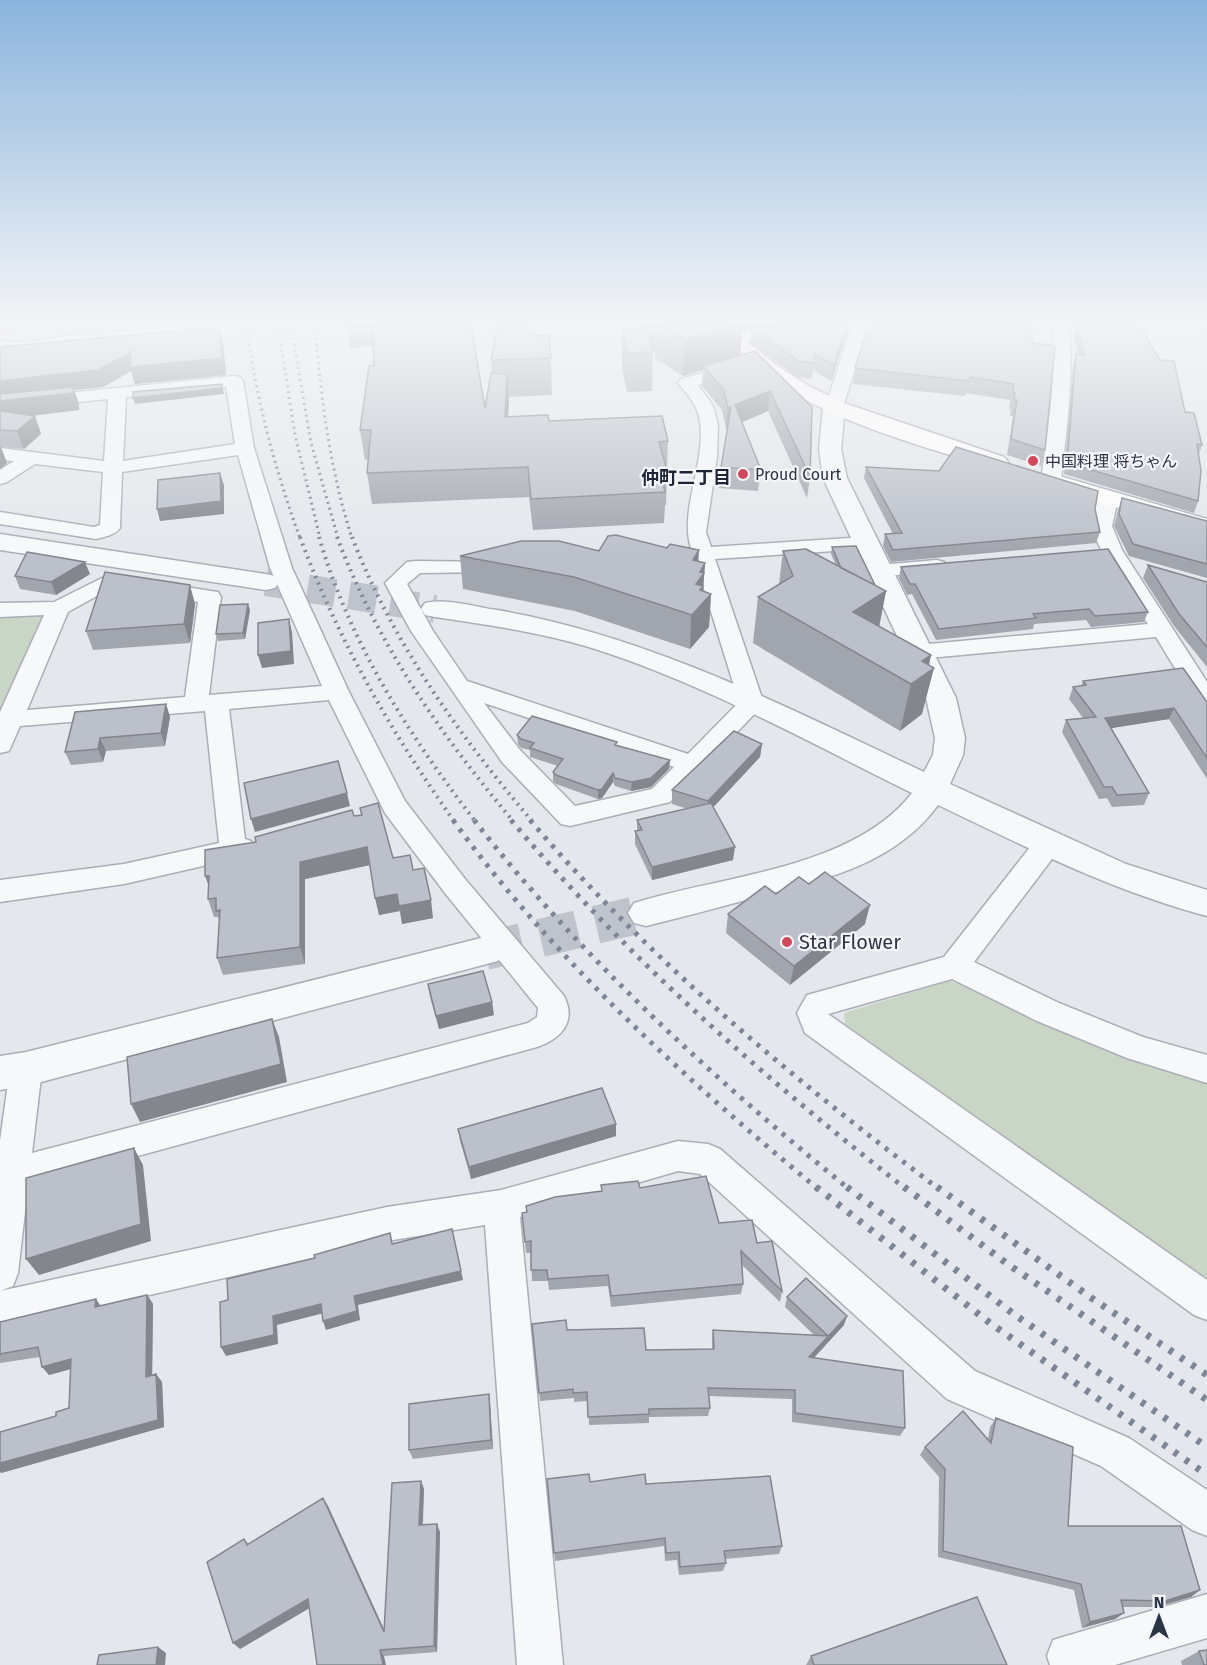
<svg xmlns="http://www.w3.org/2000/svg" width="1207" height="1665" font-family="'Fira Sans','Noto Sans JP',sans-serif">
<rect width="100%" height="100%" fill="#e4e7ec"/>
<path fill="#c9d6c5" d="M38,615L47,618L7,703L0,708V616Z
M949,981L970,986L1053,1027L1144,1064L1207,1080V1280L845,1024L844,1013Z"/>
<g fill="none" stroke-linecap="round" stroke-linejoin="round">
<path stroke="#bfc3cb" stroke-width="28" stroke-dasharray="28 14" stroke-linecap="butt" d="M266,582L435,609"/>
<path stroke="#bfc3cb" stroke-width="38" stroke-dasharray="38 19" stroke-linecap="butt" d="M485,951L646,913"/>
<defs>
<path id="minor" d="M176,320H196C179,341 105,341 79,344C52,347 27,355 0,351V341C27,345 52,337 79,334C111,330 147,334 176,320Z
M763,320H779L788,331L780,336L728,344L720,339L728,334L769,328Z
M849,320H870L843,407L840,411H828L825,407L853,324Z
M1051,320H1067C1076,367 1066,431 1061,480L1058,484H1044L1041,480C1048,428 1058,372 1051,320Z
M738,363L744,364L746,368L744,372L698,385L713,406L718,425L717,457L706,532L711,547L865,537L872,539L875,543L872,547L865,549L715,559L764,704L670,802L570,826L561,824L502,762L411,631L385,583L407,562L415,561L505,562L509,566L505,570L498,572L420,573L407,584L433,631L467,681L688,754L739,702L695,560L662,562L655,560L652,556L655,552L691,548C677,506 715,446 695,406C691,398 684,390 678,383L681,379ZM484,703L674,767L652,789L575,806L520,750Z
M234,376L240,377L243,381L254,448L292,568L349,692L405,801L465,879L564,996C577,1022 561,1039 537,1047L28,1186L18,1273L13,1286L0,1291V1141L10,1069L15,1059L26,1055L37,1059L42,1069L32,1153L528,1023L537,1017L538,1008L445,893L385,813L329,700L229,709L245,839L251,841L255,848L251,855L124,884L0,902V880L124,864L219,843L205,711L20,726L9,751L0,753V712L44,615L0,617V603L54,602L108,575L218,592L221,597L209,695L322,686L270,568L238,455L122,472L120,528C115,535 104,537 96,539L0,524V512L94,527L100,525L103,472L35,464L7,482L0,484V470L14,461L0,460V448L104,461L108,399L0,410V400ZM226,387L235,444L123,461L126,397ZM111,588L198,602L185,697L27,710L68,612Z
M1108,493L1115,495L1118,499L1112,526L1122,550L1207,682V709L1198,706L1156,637L918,659L910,657L906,652L910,647L918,645L1148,624C1136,605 1094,546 1092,526C1091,518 1096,501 1101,495Z
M937,560L944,562L948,566L944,570L879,577L871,576L868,571L871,566L879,565Z
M1048,834L1058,837L1062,844L1058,851L974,962L1059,1003L1143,1037L1207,1055V1083L1127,1058L1037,1021L952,979L828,1014L1207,1280V1320L1194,1315L805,1033L797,1013L807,995L944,957L1038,837Z
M678,1141L708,1144L720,1149L975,1371L1129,1438L1207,1490V1536L1192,1530L1101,1466L947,1399L700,1174L678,1171L520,1217L563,1665H517L485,1225L387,1241L0,1329V1291L387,1207L501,1190Z
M1207,1594V1638L1115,1665H1050L1047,1656L1053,1640Z"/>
<path id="tertiary" d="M0,320H21L18,324L0,332Z
M834,400L842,402L845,407L841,449L847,478L956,698L965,738L963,755L950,784L1126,864L1207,890V916C1112,891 1026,847 938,805C895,864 824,880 757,897C720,907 683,917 646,926L634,923L628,913L634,903C720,876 854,869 912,793C808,742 703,683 592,648C541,632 488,625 435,617L425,615L421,609L425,603C447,598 475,607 497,610C649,636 786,707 924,772L933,755L935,738L926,698L823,478L819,449L823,407L826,402Z
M0,534L266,574L275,576L279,582L275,588L266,590L0,550Z
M485,937L498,941L503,951L498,961L26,1086L0,1090V1056L26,1052Z"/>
<path id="secondary" d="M700,320H720L776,365L809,386L844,403L1004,457L1008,462L1004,467L996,469L988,467C897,438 810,416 736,354C724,344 707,333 700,320Z
M1056,475L1207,519V534L1048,487L1044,482L1048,477Z"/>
</defs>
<use href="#minor" stroke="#a9aeb7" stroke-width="3"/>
<use href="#tertiary" stroke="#a9aeb7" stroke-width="3"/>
<use href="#secondary" stroke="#a9aeb7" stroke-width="3"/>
<use href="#minor" fill="#f7f8fa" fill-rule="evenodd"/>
<use href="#tertiary" fill="#f7f8fa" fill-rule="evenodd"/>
<use href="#secondary" fill="#fff" fill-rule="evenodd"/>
<path stroke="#7d8696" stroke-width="3" stroke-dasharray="2 4" stroke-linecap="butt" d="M246,320C255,395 274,467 300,538
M277,320L295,435L320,538
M290,320L311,443L338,538
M314,320C321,394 329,468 352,538"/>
<path stroke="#7d8696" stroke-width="4" stroke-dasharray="2 5" stroke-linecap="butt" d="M300,537C338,640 391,732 454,821
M319,537C350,643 408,734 475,821
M337,537C377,643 440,734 513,821
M352,537C393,643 458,734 532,821"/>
<path stroke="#7d8696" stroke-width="5" stroke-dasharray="4 7" stroke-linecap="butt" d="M453,820C554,960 685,1079 818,1189
M474,820C582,959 713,1078 849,1189
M511,820C628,959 763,1077 906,1189
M530,820C649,960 792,1078 939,1189"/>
<path stroke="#7d8696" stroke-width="7" stroke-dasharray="4.5 9" stroke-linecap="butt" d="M816,1187L990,1323L1207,1475
M847,1187L1015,1315L1207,1447
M904,1187L1009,1265L1207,1400
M937,1187L1090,1297L1207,1375"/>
</g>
<path fill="#a1a5ae" d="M345,320H470L485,408L492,373L491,360L535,336L551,358L552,395L508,397V417L549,421L668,441L666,505H665L664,523L533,530L529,497L372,504L367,473L368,459L365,460L360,430L374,365L373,346L350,348Z
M634,320H662V322L765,326L782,323L784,322L782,320H851L850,325L831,381L813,370L812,379L797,377L750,343L751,328L742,330L740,356L755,351L810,477L807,498L768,411L742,422L761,470L758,491L719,488L721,467L727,428L726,429L722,410L702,386L703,370L683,376L655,358V352L653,349L652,391L627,392L622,368V329H640Z
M1029,320L1045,450L1041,466L1007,455L1013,416H1010L1011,409H1009L1010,400L966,393L965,396L853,384L855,368Z
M1077,320H1136L1202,445L1199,454L1198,501L1194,513L1064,474L1073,365L1076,354H1078L1073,334L1076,323L1079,324Z
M219,327L223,343L226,375L135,384L131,371L103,387L74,390L79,404V410L31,416H35L41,434L24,449L1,447L7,463L0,469V347Z
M866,467L1095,509L1100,532L1096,543L891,562L883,546L885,534H893L864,478Z
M1122,498L1207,521V578L1129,556L1114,526L1118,510Z
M832,547L875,585L886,591L879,627L931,655L929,665L922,714L900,731L753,643L758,597L779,584L783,551L836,565L831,554Z
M599,551L705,563L703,591L711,594L709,627L690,649L575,611L463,589L460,556Z
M1148,565L1207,582V667L1174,626L1143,578Z
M901,567L1148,612L1144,622L1091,627L1086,620L1034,624L1033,629L936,640L912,594L907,595L899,578Z
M90,574L56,595L20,589L15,576Z
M195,604L190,643L93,650L86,631Z
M250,610L245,639L218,641L216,634Z
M1083,681L1207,702V779L1169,719L1111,728L1149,793L1144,805L1112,807L1107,798L1099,799L1062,732L1066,720L1083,718L1069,699L1073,687L1081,686Z
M166,704L170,717L165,746L106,751L103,762L71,765L65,752Z
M517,735L617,745L670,760L669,769L651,787L631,791L615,786L613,782L602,798L598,799L556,784L553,781V772L558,766L530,757V750L521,748L518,744Z
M762,744L760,757L713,807L733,860L652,880L635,844V831H637V820L688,809L672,804V790Z
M354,816L393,858L413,870L433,918L402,924L400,911L379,915L370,865L305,879V964L223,975L217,958L219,921L218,917H214L208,899L256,842Z
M776,894L865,924L790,985L726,933L728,914Z
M428,984L492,1002L494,1015L439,1029L430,997Z
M458,1129L616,1136L471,1179L460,1141Z
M601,1185L640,1188L719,1223L757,1243L782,1291L780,1302L742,1265L743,1284L741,1294L611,1307L608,1286L549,1290L548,1281H532L531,1253H526L525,1242L527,1212L602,1191Z
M147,1295L153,1304L152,1375L156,1374L162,1382L164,1427L1,1473L56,1416L69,1408L71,1369L49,1375L40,1357L0,1363V1322L100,1306Z
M787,1297L844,1325L814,1358L905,1428L900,1436L792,1422V1399L709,1396L710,1408L708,1416L649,1417V1423L589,1425L588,1401L574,1402V1398L540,1401L532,1324L567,1330L646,1350L712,1349V1339L713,1330L814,1335L785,1307Z
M490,1404L493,1449L413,1459L409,1450Z
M996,1418L1068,1526L1200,1590L1191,1597L1156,1607H1122L1124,1613L1115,1619L1082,1628L1074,1590L938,1557L939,1477L920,1455L925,1447L988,1439L990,1427Z
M547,1479L646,1484L782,1546L779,1554L725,1559L726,1563L723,1571L679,1575L677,1560L665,1561L664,1546L555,1561Z
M421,1481L424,1489L423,1525L440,1532L437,1652L384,1656L309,1608L240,1649L244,1539L249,1544L323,1498L328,1506L384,1630Z
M1199,1651L1207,1665H1182L1181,1661Z
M811,1656L1007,1665H806Z"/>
<path fill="#83868d" d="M737,320H766L765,326L742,330L740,360L703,366V370L683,376L685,340Z
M849,320H851L850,325L831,381L834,365Z
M219,327L223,343L226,375L135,384L131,371L103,387L74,390L79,404V410L0,419V381L131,352Z
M507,374L509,403L506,447L505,417Z
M222,384L224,394L135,404L133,398Z
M770,391L768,411L733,426L735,405Z
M731,407L729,428L726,429L728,408Z
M35,416L41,434L24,449L17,431Z
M0,445L7,463L0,469Z
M220,473L224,485V514L160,521L157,509Z
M699,550L697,584L700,572L705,563L702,604L711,594L709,627L690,649L693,560Z
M85,562L90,574L56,595L51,582Z
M190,585L195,604L190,643L184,624Z
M886,591L877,637L853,612Z
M248,604L250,610L245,639L243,633Z
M289,619L292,632L294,664L262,668L258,655Z
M931,655L927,673L934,668L922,714L900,731L911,684L922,661Z
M166,704L170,717L165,746L161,733Z
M1174,708L1169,719L1100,730L1105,718Z
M100,738L106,751L103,762L98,749Z
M762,744L760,757L707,814L708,801Z
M670,760L669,769L651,787L631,791L632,782Z
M613,773V782L602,798L598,799V790Z
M347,793L350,806L255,832L251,819Z
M367,847L370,865L305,879V964L300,947V862Z
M735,847L733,860L652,880V867Z
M205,876H209L212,894Z
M397,894L431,900L433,918L402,924L400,911L379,915L375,898Z
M870,905L865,924L790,985L794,966Z
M492,1002L494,1015L439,1029L436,1016Z
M272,1019L279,1037L287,1082L140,1122L131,1104Z
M616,1124V1136L471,1179L469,1167Z
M134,1148L143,1165L151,1241L39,1275L26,1259Z
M461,1271L463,1280L358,1305L360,1320L326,1330L323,1321L354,1296Z
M147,1295L153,1304L152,1385L146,1377Z
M96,1299L102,1308L95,1307Z
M321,1304L324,1313L277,1325L278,1344L226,1356L221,1347L273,1316Z
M847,1316L844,1325L806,1366L809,1357Z
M71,1359L78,1367L49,1375L42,1367Z
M156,1374L162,1382L164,1427L1,1473L0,1472V1463Z
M489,1394L490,1404L493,1449L491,1440Z
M421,1481L424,1489L422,1533L419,1525Z
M323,1498L328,1506L388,1638L384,1632Z
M437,1524L440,1532L437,1652L434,1646Z
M1200,1590L1191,1597L1156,1607L1165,1601Z
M308,1599L313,1606L240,1649L233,1643Z
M1124,1613L1115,1619L1082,1628L1090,1622Z
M158,1647L166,1653L165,1665H156Z
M380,1650L384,1656L386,1665H383Z"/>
<path fill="#bbc0ca" stroke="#83868d" stroke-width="1.5" d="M372,320H470L485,408L491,373L507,374L505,417L548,415L549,421L662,416L668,441L659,442L668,474L661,475L665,492L531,499L528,467L367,473L371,430H360L369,366L374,365Z
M499,320H527L535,336L549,335L551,358L491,360Z
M658,320H662V322L678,320H738L743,324L685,340L656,322H659Z
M788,320H849L834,365L814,354V363L799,361L751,328L782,323Z
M870,320H1029L1033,343L1055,346L1045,450L1011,439L1017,400H1014L1015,393H1013L1014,384L970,377L969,381L855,368Z
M1084,320H1136L1160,360L1174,361L1185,412L1194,413L1202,445L1197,444L1201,471L1198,501L1067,463L1076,354L1084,355L1076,323L1086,324Z
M219,327L222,358L130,367L131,352L98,370L0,381V347Z
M622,329H648L653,352L627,353Z
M755,351L812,407L810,477L770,391L735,405L761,470L721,467L731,407L728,408L724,390L703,366Z
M222,384V388L133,398V392Z
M73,387V393L0,401V394Z
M0,411L35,416L17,431L0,430Z
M956,447L1098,491L1095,509L1100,532L893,550L885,534L902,533L866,467L939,471Z
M220,473L221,501L157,509L158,480Z
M1122,498L1207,521V564L1133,544L1119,514Z
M616,535L667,548L670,544L699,550L693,560L705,563L700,572L704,573L696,584L703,586L700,590L711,594L692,615L574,577L460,556L521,541H559L599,551L608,536Z
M856,546L875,585L841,568L832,547Z
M806,549L886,591L853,612L931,655L922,661L934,668L911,684L758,597L793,576L783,551Z
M1108,549L1148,612L1095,616L1089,609L1033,614L1036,618L939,629L915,584H910L901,567Z
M27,552L85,562L51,582L15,576Z
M1148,565L1207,582V647L1179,614Z
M105,572L190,585L184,624L86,631Z
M248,604L243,633L216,634L220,605Z
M289,619L291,651L258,655V623Z
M1183,668L1207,702V758L1174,708L1105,718L1149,793L1117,795L1112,787H1104L1066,720L1096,717L1073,687L1086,685L1083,681Z
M166,704L161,733L100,738L98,749L65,752L75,712Z
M532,716L617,742L615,745L670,760L651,778L632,782L615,778L613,773L602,789L598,790L556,775L553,772L563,759L530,748L534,743L521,739L517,735Z
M734,731L762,744L708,801L672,790Z
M338,761L347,793L251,819L244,783Z
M378,803L393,858L410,855L413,870L424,868L431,900L399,906L397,894L375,898L367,847L300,862V947L217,958L220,910L216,911V898L208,899L209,876H205V850L256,842L255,837L352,810L354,816L362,815L360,808Z
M711,803L735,847L652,867L635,831L642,830L637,820Z
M825,872L870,905L794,966L728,914L765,886L776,894L799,877L809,884Z
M483,971L492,1002L436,1016L428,984Z
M272,1019L281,1064L131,1104L127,1057Z
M602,1088L616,1124L469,1167L458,1129Z
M134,1148L141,1224L26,1259V1178Z
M706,1176L719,1223L752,1220L757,1243L772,1241L782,1291L741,1251L743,1284L611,1296L608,1275L548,1279L547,1270H531V1241L525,1242L522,1213L527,1212L526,1206L555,1197L602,1191L601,1185L638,1181L640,1188Z
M452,1229L461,1271L354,1296L357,1311L323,1321L321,1304L273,1316L274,1335L221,1347L220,1302L228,1300L227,1279L315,1258L314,1255L390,1233L392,1244Z
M806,1278L847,1316L809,1357L903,1371L905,1428L795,1413V1390L708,1388L710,1408L649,1409V1414L588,1417L587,1392L573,1393V1389L539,1393L532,1324L566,1320L567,1330L644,1328L646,1350L714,1349L713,1330L828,1336L787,1297Z
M147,1295L146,1377L156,1374L158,1420L0,1463V1432L56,1416V1412L69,1408L71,1359L42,1367L38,1347L0,1354V1322L96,1299L95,1307Z
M489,1394L491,1440L409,1450V1404Z
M963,1411L991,1443L996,1418L1073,1447L1068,1526H1181L1200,1590L1165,1601L1121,1600L1124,1613L1090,1622L1081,1584L943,1551L945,1469L925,1447Z
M589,1474L590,1482L645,1474L646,1484L770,1476L782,1546L724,1551L726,1563L680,1567L679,1552L666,1553L665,1538L554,1553L547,1479Z
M421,1481L419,1525L437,1524L434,1646L380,1650L383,1665H317L308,1599L233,1643L207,1562L244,1539L247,1545L323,1498L384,1632L392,1483Z
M977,1597L1007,1665H814L811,1656Z
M158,1647L156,1665H97L99,1655Z
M1207,1650V1665H1204L1199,1651Z"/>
<linearGradient id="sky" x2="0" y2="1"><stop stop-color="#8bb4dd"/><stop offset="0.58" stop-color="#f3f4f6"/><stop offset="1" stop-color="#f3f4f6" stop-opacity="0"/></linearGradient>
<rect width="1207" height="553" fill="url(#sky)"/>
<g fill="#d1495b" stroke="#f4f6f9" stroke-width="2">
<circle cx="1033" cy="461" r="6"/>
<circle cx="743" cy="474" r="6"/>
<circle cx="787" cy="942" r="6"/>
</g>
<g text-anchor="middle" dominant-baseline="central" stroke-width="4.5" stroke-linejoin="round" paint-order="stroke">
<g font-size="16" fill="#2b3445" stroke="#f4f6f9" text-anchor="start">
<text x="1045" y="461">中国料理 将ちゃん</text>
<text x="755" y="474">Proud Court</text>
</g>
<g font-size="18" font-weight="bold" fill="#1d2536" stroke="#f4f6f9">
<text x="686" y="478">仲町二丁目</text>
</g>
<g font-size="20" fill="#2b3445" stroke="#f4f6f9" text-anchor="start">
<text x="799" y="942">Star Flower</text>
</g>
</g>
<g transform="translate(1159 1617)" stroke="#f4f6f9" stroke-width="4.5" paint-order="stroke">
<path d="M0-4.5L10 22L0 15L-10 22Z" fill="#2b3445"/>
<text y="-9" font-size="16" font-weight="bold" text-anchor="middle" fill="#2b3445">N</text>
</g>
</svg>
